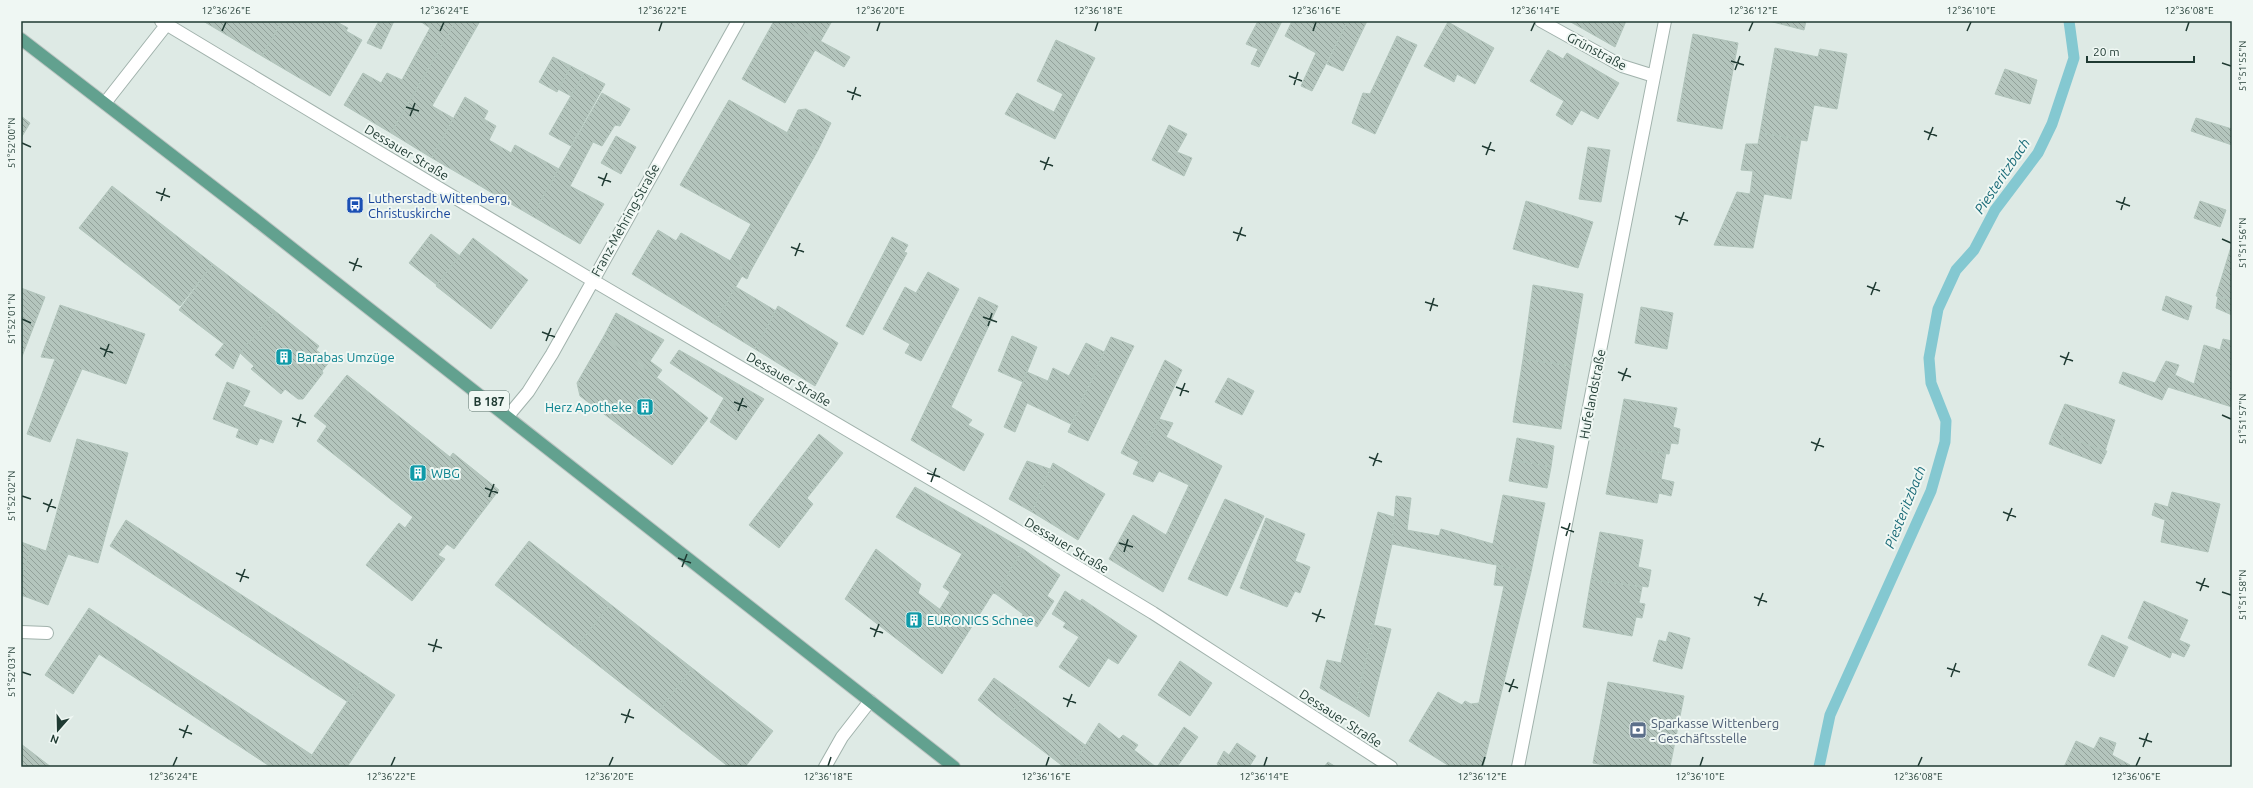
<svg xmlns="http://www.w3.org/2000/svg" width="2253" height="788" font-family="Ubuntu,sans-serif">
<defs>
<pattern id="building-back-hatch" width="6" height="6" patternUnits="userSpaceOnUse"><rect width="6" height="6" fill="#b4c5bd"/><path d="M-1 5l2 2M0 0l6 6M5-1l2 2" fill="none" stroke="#92a19a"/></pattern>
</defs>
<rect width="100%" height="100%" fill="#deeae5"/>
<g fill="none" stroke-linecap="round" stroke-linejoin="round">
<path stroke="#84c8d1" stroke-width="11" d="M1819,767L1830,715L1931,491L1945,442L1946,421L1931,383L1929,358L1938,309L1956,270L1974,250L1995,210L2038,153L2052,124L2074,58L2069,21"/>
</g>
<path fill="url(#building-back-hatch)" stroke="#b1c4bb" d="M203,21H282L262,56Z
M282,21H335L348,28L346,31L362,40L330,96L262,56Z
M379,21H394L381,49L367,43Z
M420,21H456L391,133L344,105L363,73L381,83L387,73L402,80L430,28Z
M456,21H480L432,106L453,118L432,158L391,133Z
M774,21H783L850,57L844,67L815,50L785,103L742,79Z
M783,21H832L820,42Z
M1258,21H1282L1259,67L1251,64L1258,49L1246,44Z
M1292,21H1348L1312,91L1301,86L1316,53L1285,36Z
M1348,21H1367L1343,71L1327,64Z
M1569,21H1626L1615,47Z
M1769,21H1806L1804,30Z
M1448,22L1494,48L1475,84L1457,74L1454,82L1424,66Z
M1693,34L1738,43L1722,129L1677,121Z
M1397,36L1417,45L1375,134L1352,123L1363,93L1370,94Z
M1056,40L1095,58L1055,139L1005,114L1017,93L1054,112L1063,94L1037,81Z
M1775,48L1818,57L1820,49L1847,54L1837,109L1814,105L1807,141L1760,133Z
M1548,50L1563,59L1567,53L1619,83L1598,119L1581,110L1572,125L1556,115L1564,101L1530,81Z
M553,57L571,66L557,92L539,82Z
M571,66L584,73L571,96L558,89Z
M2005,69L2037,80L2030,104L1995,94Z
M584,73L605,84L571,146L549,134Z
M602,93L630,109L620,126L615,125L602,146L593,142L570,186L604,204L580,244L532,216Z
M465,97L488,111L484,119L496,126L489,140L511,153L515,145L559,169L532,216L432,158Z
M729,100L818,150L750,272L730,261L751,224L680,185Z
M806,109L831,123L818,150L787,133L798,110Z
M21,116L30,123L21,138Z
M2196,118L2232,129V145L2191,131Z
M1169,125L1187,134L1177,152L1192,158L1184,176L1152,160Z
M1760,133L1801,139L1791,199L1764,194L1753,248L1714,245L1737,192L1750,194L1753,171L1741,170L1746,144H1758Z
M616,136L636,147L621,174L601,163Z
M1588,147L1610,150L1601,202L1579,199Z
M112,186L213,264L180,306L79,228Z
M1526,201L1593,222L1578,268L1513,249Z
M2200,201L2226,210L2220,227L2194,218Z
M658,230L676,241L681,233L750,272L747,279L742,276L714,324L632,274Z
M431,234L460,256L437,285L409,263Z
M892,237L908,245L904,252L907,253L863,335L846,326Z
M473,238L528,280L491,329L436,286Z
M2231,247H2232V300L2216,296Z
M213,264L275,311L240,353L233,369L215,355L224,344L179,310Z
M928,272L959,289L921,361L905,353L910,344L883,329L905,287L916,293Z
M1533,285L1583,294L1571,366L1523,359Z
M736,287L776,311L755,349L714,324Z
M21,288L45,297L21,359Z
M2166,296L2192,306L2188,320L2162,310Z
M2218,296L2232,300V315L2216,308Z
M979,297L998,306L951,407L972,420L968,425L984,434L964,471L911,440Z
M60,305L145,334L126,384L82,369L50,442L27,434L55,359L41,357Z
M778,306L838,343L815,386L755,349Z
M1641,307L1673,313L1667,349L1635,343Z
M275,311L319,346L316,350L330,361L322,371L323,373L303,399H298L285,389L281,394L251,369L254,366L240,353Z
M616,313L664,340L650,361L662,370L657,377L604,336Z
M604,336L708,418L672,465L580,396L577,383Z
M1012,336L1037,347L1023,382L998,371Z
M1111,337L1134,346L1088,441L1068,432Z
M2223,339L2232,341V407L2168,387L2162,400L2119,383L2123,372L2155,383L2166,361L2179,365L2175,375L2194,384L2204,345L2220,350Z
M1086,343L1104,352L1071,424L1027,403L1015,432L1004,427L1027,372L1048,381L1053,368L1069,376Z
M679,350L764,399L736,440L710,422L724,398L670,363Z
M1523,359L1571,366L1561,429L1513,422Z
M1165,360L1182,370L1139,462L1121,453Z
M347,375L450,457L453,453L499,490L454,549L447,544L438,555L445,559L412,601L366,565L399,523L405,528L413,517L317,441L327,426L314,416Z
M1228,378L1254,391L1242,415L1215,402Z
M227,382L250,391L243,406L282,421L273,443L260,438L257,445L236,437L239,429L213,419Z
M1624,399L1677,408L1673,427L1680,429L1678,444L1671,443L1669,454L1615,447Z
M2065,404L2115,420L2105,451L2053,433Z
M1159,419L1173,423L1166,437L1222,466L1163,592L1109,559L1133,515L1166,535L1189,485L1159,471L1153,482L1133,474Z
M2053,433L2107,451L2101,464L2049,444Z
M819,434L843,453L807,498L813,504L779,548L749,525Z
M1517,438L1554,446L1551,467L1513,460Z
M77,439L128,453L98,563L47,548Z
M1615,447L1666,453L1661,479L1674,482L1671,496L1659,493L1657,503L1606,494Z
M1513,460L1551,467L1547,488L1509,481Z
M1027,461L1050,469L1032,512L1009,499Z
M1053,463L1105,494L1078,540L1032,512Z
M915,487L1023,549L996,594L993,593L969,631L940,609L950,592L943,587L962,554L896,517Z
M2172,492L2220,504L2208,552L2161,542L2165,520L2152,515L2155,503L2168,507Z
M1503,495L1545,503L1531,572L1392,544L1396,496L1411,498L1407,530L1439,536L1441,529L1493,544Z
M1225,499L1264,516L1227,596L1188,579Z
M1378,512L1394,517L1392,544L1355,708L1320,688L1327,660L1341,663Z
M1266,518L1305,534L1295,561L1310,567L1300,593L1295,591L1287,607L1240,588Z
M126,520L365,675L348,702L110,546Z
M1600,532L1643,540L1638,567L1651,570L1648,587L1591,580Z
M529,541L610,604L576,648L495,585Z
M21,542L32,546L22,574H21Z
M32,546L46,551L47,548L68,554L48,605L21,595V576Z
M876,549L921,584L918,593L969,631L942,674L845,599Z
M1023,549L1060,575L1047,596L1054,601L1037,627L1022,617L1023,614L996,594Z
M1497,565L1531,572L1483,767H1451L1409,741L1438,692L1462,705L1465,701L1471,704L1479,703L1504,586L1494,585Z
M1591,580L1642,587L1639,603L1645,604L1642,618L1636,617L1632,636L1583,627Z
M1065,591L1080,601L1082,599L1137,636L1118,664L1108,658L1089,687L1059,667L1079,637L1063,627L1066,623L1052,614Z
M2144,601L2188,620L2179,640L2190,645L2184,657L2172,652L2170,658L2128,638Z
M610,604L692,668L658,712L576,648Z
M89,608L312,755L304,767H271L99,654L73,694L45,675Z
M1374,625L1391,629L1369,717L1355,708Z
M1669,632L1690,638L1682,669L1653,661L1659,640L1666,642Z
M2102,635L2128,647L2114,677L2088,665Z
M1180,661L1212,683L1190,716L1158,695Z
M692,668L773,731L745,767H729L658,712Z
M365,675L395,695L347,767H304Z
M994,678L1022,698L1005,722L978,700Z
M1608,682L1684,696L1670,767H1615L1593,763Z
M1022,698L1085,745L1072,767H1064L1005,722Z
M1099,723L1119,739L1123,735L1138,745L1134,750L1156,767H1072Z
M1184,727L1198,737L1177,767H1157Z
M2100,737L2116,743L2112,755L2130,765L2129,767H2064L2076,741L2094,749Z
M1237,743L1256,756L1249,767H1220L1217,764L1224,751L1229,755Z
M21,744L51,767H21Z
M1328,762L1336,767H1324Z"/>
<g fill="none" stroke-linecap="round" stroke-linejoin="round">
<defs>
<path id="minor" d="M161,21L592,280L985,511L1153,613L1391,767
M1541,21L1622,66L1654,76
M105,103L167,24
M508,416L528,392L552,354L738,21
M21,632L47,633
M825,767L842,737L870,701
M1518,767L1665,21"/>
<path id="major" d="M21,39L247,213L954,767"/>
</defs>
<use href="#minor" stroke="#a1b2ac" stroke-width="14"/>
<use href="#major" stroke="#bcc4c2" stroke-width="14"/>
<use href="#minor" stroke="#fff" stroke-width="12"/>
<use href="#major" stroke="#62a18f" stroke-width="12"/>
</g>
<path fill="none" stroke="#1f3a32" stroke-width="1.5" d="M222,31L226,22M440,31L444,22M659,31L662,22M877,31L880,22M1095,31L1098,22M1313,31L1316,22M1531,31L1535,22M1749,31L1753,22M1967,31L1971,22M2186,31L2189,22M1731,61L1744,65M2222,63L2231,66M1735,70L1740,56M1289,76L1302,81M1294,85L1298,72M847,91L861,96M852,100L856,87M406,107L419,111M410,116L415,103M1924,131L1937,136M1928,140L1933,127M22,143L31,147M1482,146L1495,151M1486,155L1491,142M1040,161L1053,166M1044,170L1049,157M598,177L611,182M602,186L607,173M156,192L170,197M161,201L165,188M2116,201L2130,206M2121,210L2125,197M1675,216L1688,221M1679,225L1684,212M1233,232L1246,236M2222,239L2231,243M1237,241L1242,227M791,247L804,252M795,256L800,243M349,262L362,267M353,271L358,258M1867,286L1880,291M1871,295L1876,282M1425,302L1438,306M1430,311L1434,298M983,317L997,322M22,319L31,323M988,326L992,313M542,332L555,337M546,341L551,328M100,348L113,353M2060,356L2073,361M104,357L109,344M2064,365L2069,352M1618,372L1631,377M1622,381L1627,368M1176,387L1189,392M1180,396L1185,383M734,402L747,407M738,411L743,398M2222,415L2231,419M292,418L306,423M297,427L301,414M1811,442L1824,447M1815,451L1820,438M1369,457L1382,462M1373,466L1378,453M927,473L940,477M931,482L936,468M485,488L498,493M22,496L31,499M489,497L494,484M43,503L56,508M47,512L52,499M2003,512L2016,517M2007,521L2012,508M1561,527L1574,532M1566,536L1570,523M1119,543L1133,547M1124,552L1128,539M678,558L691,563M682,567L687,554M236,573L249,578M240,582L245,569M2196,582L2209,587M2200,591L2205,578M2222,592L2231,595M1754,597L1767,602M1758,606L1763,593M1312,613L1325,618M1316,622L1321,609M870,628L883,633M874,637L879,624M428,644L442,648M433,652L437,639M1947,668L1960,672M22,672L31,675M1951,677L1956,663M1505,683L1518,688M1509,692L1514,679M1063,698L1076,703M1067,707L1072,694M621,714L634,718M625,723L630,709M179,729L192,734M183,738L188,725M2139,738L2152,742M2143,747L2148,733M173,766L177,757M391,766L395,757M609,766L613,757M828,766L831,757M1046,766L1049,757M1264,766L1267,757M1482,766L1485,757M1700,766L1703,757M1918,766L1922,757M2136,766L2140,757"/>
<defs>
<symbol id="bus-square" viewBox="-11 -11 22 22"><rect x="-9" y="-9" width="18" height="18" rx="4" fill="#1a4fb4" stroke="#eff7f3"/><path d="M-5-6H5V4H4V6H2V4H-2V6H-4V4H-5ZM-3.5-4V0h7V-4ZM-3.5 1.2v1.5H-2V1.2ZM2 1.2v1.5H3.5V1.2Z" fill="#fff"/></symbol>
<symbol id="building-square" viewBox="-11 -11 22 22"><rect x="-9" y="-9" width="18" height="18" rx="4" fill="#0f9aa8" stroke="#eff7f3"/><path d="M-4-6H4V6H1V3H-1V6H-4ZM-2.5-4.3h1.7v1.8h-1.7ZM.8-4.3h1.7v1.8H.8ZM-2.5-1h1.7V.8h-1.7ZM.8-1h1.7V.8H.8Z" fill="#fff"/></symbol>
<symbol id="bank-square" viewBox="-11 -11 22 22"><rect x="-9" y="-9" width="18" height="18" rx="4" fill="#5c6f8a" stroke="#eff7f3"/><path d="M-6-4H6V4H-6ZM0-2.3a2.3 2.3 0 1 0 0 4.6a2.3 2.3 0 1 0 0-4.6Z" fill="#fff"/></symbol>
</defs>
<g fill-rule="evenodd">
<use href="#bus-square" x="345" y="195" width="20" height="20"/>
<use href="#building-square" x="274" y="347" width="20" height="20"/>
<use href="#building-square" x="635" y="397" width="20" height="20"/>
<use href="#building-square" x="408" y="463" width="20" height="20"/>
<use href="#building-square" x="904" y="610" width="20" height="20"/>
<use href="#bank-square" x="1628" y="720" width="20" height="20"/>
</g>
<g text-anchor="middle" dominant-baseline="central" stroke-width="4" stroke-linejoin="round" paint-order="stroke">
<rect fill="#eff7f3" stroke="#5d736c" stroke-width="1" x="469" y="391" width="40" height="20" rx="3"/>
<g font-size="12" font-weight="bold" fill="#1f3a32">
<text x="489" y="401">B 187</text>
</g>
<g font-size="13" fill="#1f3a32" stroke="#eff7f3">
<text transform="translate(1597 51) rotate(28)">Grünstraße</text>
<text transform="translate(407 152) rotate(31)">Dessauer Straße</text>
<text transform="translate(625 220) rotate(-61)">Franz-Mehring-Straße</text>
<text transform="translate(789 379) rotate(30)">Dessauer Straße</text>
<text transform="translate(1592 394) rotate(-79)">Hufelandstraße</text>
<text transform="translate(1067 545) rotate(31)">Dessauer Straße</text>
<text transform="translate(1341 718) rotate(33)">Dessauer Straße</text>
</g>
<g font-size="13" fill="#164399" stroke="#eff7f3" text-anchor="start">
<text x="368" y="198">Lutherstadt Wittenberg,<tspan x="368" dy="15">Christuskirche</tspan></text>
</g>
<g font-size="13" fill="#0d838f" stroke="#eff7f3" text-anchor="start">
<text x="297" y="357">Barabas Umzüge</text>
<text x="632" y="407" text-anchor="end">Herz Apotheke</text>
<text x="431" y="473">WBG</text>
<text x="927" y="620">EURONICS Schnee</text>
</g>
<g font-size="13" fill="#4e5e75" stroke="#eff7f3" text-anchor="start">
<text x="1651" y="723">Sparkasse Wittenberg<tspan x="1651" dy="15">- Geschäftsstelle</tspan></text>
</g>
<g font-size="14" font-style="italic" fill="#196a77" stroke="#eff7f3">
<text transform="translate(2002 176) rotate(-56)">Piesteritzbach</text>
<text transform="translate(1905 507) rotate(-68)">Piesteritzbach</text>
</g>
</g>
<rect width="2253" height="788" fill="none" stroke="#eff7f3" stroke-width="44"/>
<g transform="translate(58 730) rotate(200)" stroke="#eff7f3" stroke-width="3" paint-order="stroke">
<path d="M0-3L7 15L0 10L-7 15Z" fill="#1f3a32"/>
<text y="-6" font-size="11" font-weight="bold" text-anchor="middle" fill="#1f3a32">N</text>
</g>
<path d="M2087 56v6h107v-6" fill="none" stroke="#1f3a32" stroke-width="2"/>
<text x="2093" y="56" font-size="12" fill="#1f3a32" stroke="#eff7f3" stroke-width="3" paint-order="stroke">20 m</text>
<rect x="22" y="22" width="2209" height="744" fill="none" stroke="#1f3a32" stroke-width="1.5"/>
<g font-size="10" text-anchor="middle" fill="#1f3a32">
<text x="226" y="14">12°36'26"E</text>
<text x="444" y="14">12°36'24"E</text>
<text x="662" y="14">12°36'22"E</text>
<text x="880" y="14">12°36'20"E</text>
<text x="1098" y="14">12°36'18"E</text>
<text x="1316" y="14">12°36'16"E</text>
<text x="1535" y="14">12°36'14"E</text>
<text x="1753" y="14">12°36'12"E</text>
<text x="1971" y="14">12°36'10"E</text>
<text x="2189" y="14">12°36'08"E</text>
<text transform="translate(2242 66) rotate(-90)" y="4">51°51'55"N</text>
<text transform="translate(11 143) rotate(-90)" y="4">51°52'00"N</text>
<text transform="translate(2242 243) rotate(-90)" y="4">51°51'56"N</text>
<text transform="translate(11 319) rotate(-90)" y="4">51°52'01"N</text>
<text transform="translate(2242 419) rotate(-90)" y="4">51°51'57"N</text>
<text transform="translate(11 496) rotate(-90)" y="4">51°52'02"N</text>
<text transform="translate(2242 595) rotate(-90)" y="4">51°51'58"N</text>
<text transform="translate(11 672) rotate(-90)" y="4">51°52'03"N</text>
<text x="173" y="780">12°36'24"E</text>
<text x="391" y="780">12°36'22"E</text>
<text x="609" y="780">12°36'20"E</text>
<text x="828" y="780">12°36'18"E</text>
<text x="1046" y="780">12°36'16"E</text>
<text x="1264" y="780">12°36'14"E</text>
<text x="1482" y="780">12°36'12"E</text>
<text x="1700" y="780">12°36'10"E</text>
<text x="1918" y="780">12°36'08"E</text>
<text x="2136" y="780">12°36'06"E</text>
</g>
</svg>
